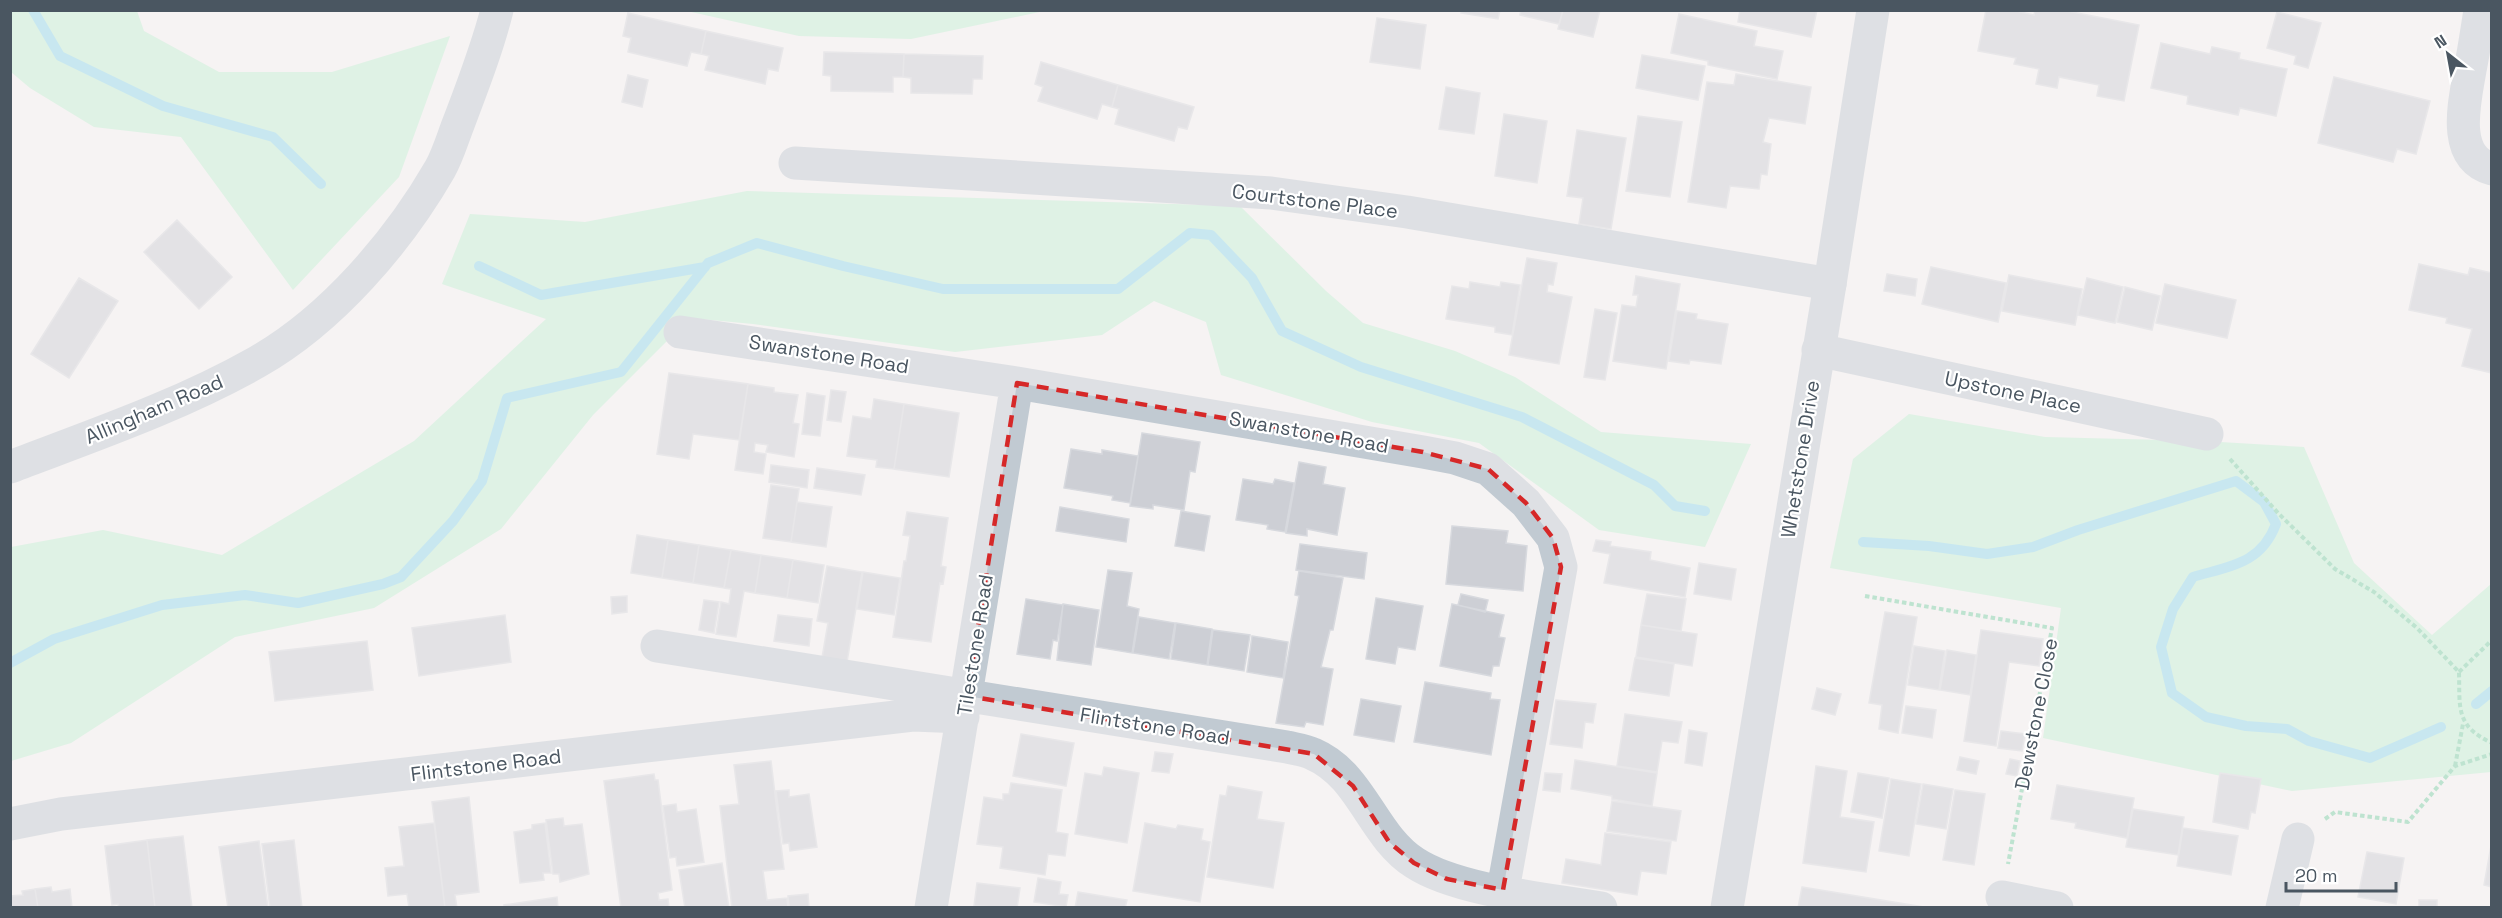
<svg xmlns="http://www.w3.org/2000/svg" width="2502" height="918" font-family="'Space Grotesk',sans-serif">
<rect width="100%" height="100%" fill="#f5f3f3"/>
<path fill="#c3f1d5" d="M1049,10L911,39L799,36L687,11Z
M10,11H137L144,31L219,72H332L450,36L399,177L293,290L181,137L94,127L30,88L11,72Z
M747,191L1240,206L1326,291L1363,323L1455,351L1515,377L1601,432L1751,444L1705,547L1599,530L1479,443L1372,422L1221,375L1206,322L1154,301L1102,335L955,352L753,324L690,318L593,415L501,529L374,608L235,637L71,743L11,761V547L103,530L222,555L414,441L546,319L442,284L470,214L585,222Z
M1909,414L2045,437L2203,441L2304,447L2354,563L2432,635L2491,584V772L2292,791L2043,738L2061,608L1830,568L1853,459Z"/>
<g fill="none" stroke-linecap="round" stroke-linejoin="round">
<path stroke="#90daee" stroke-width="10" d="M33,10L60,56L163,106L273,137L321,184
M479,266L541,295L705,267
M1863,542L1929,546L1987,554L2033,547L2078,530L2236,481L2264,502L2276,524C2261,564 2230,566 2193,577L2173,609L2161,647L2172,693L2206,717L2246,726L2287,729L2309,741L2370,758L2441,727
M10,663L54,639L162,605L245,595L298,603L383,584L401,577L453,521L482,481L507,398L621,372L708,263L757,243L843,266L943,289H1118L1190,233L1211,235L1252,278L1282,331L1361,367L1522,417L1654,485L1675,506L1705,511
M2476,704L2492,691"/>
</g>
<path fill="#cdcfd5" stroke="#d7d9de" stroke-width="1.5" d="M1462,10H1500L1498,19L1461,13Z
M1521,10H1563L1559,24L1520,15Z
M1563,10H1600L1593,37L1558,29Z
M1740,10H1817L1811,37L1738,22Z
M1986,10H2012L2034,15L2035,10H2062L2139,25L2124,101L2097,96L2099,85L2059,77L2057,88L2036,84L2039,69L2014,64L2016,58L1978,51Z
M2277,12L2321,23L2308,68L2294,64L2296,56L2267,48Z
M628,13L706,31L701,54L691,52L687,66L628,52L631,38L623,36Z
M1679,14L1757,31L1754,46L1783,51L1777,79L1708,65V61L1671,53Z
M1377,18L1426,25L1420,69L1370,62Z
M706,31L783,48L778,71L768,69L765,84L705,70L709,56L701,54Z
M2161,43L2210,54L2212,47L2240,53L2239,59L2287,69L2276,116L2240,108L2238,115L2187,104L2188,96L2151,88Z
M824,52L904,54L903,77H893V92L831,91V76L823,75Z
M904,54L983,56L982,79H973L972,94L911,93V78L903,77Z
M1642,55L1705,66L1698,100L1636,88Z
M1041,62L1118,85L1112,107L1102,104L1097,119L1038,101L1043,87L1035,84Z
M1736,74L1811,87L1805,124L1769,118L1763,142L1771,144L1767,175L1761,174L1759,189L1730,186L1726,208L1688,202L1707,82L1734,85Z
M628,75L648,80L642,107L622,102Z
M2334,77L2430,101L2416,154L2397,149L2393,162L2318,143Z
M1118,85L1194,107L1187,129L1178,127L1174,141L1115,124L1119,109L1112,107Z
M1446,87L1480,93L1474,134L1439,129Z
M1504,114L1547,121L1537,183L1495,176Z
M1638,116L1682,122L1670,197L1626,191Z
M1577,130L1626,138L1611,229L1579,224L1583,198L1567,196Z
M177,220L232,277L199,309L144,252Z
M1527,258L1557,263L1553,285L1548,284L1547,292L1572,297L1559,364L1509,355Z
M2419,264L2468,275L2470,268L2492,273V373L2462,366L2472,329L2446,323L2447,318L2409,310Z
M1931,267L2006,283L1998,322L1922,304Z
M1887,274L1917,279L1915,296L1884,291Z
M2009,275L2082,289L2075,325L2002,311Z
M1636,276L1680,284L1666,369L1613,361L1622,305L1636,307L1638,295H1633Z
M79,278L118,301L69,378L31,354Z
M2087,278L2123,287L2115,323L2078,315Z
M1470,282L1500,287L1501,282L1520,285L1512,335L1495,332V327L1446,319L1452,286L1469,289Z
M2165,284L2236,300L2227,338L2156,323Z
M2125,287L2160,296L2152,330L2117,322Z
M1595,309L1617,313L1605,380L1584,377Z
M1677,311L1697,314L1696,319L1728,324L1721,364L1690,360L1689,364L1669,361Z
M669,373L748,384L739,440L693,434L689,459L657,454Z
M748,384L774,388V392L798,395L793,423L799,424L794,457L766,452L768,445L755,443L754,452L766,454L763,474L735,470Z
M831,390L846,392L841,422L827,420Z
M807,393L825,396L820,436L802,434Z
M874,399L904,404L894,469L876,467L877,460L847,456L853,416L871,419Z
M904,404L959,413L949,477L894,469Z
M1142,433L1200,442L1195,472L1190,471L1184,510L1153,505V509L1130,506Z
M1071,449L1102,454V450L1138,456L1130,503L1112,500L1113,496L1064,488Z
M1299,462L1326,467L1323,484L1345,488L1337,535L1307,529V536L1286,533Z
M771,465L809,470L807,488L769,482Z
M817,468L865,475L861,495L814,488Z
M1243,479L1273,484L1275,479L1294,483L1285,532L1267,529L1268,525L1236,520Z
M771,485L799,489L791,542L763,538Z
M797,502L832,507L826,547L791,542Z
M1060,507L1129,519L1126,542L1056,531Z
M1181,511L1210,516L1204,551L1175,546Z
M907,512L948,518L941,566L946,567L943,584L940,583L931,642L893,637L904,561H906L910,536L903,535Z
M1452,526L1508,531L1506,543L1527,546L1523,591L1446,584Z
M637,535L668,540L662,578L631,573Z
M668,540L699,545L693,583L662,578Z
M1596,540L1611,542L1610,546L1651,552L1650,560L1690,568L1685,597L1604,583L1610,554L1593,551Z
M1300,544L1367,553L1364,579L1296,570Z
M699,545L731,550L724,588L693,583Z
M731,550L761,555L755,593L744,591L736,637L716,634L721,602L729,604L731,589L724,588Z
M761,555L793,560L787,598L755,593Z
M793,560L824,565L818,603L787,598Z
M1699,563L1736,569L1731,600L1694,594Z
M827,566L862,572L847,662L822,658L828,623L817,621Z
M1108,570L1132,573L1127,606L1139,609L1132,653L1096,647Z
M1299,571L1343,578L1333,630H1330L1321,667L1333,669L1323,725L1306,722L1304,727L1276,723L1299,596L1295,595Z
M863,572L900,578L894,615L857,609Z
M1461,594L1488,600L1485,612L1458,605Z
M1647,594L1686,599L1681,631L1641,625Z
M627,596V612L612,614L611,597Z
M1376,598L1423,606L1415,650L1398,647L1395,664L1366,659Z
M1026,599L1063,605L1057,641L1053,640L1050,659L1017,654Z
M704,600L719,602L714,633L699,630Z
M1063,604L1099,610L1091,665L1057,660Z
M1452,604L1504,615L1499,637L1505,638L1499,666H1493L1491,676L1440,666Z
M1885,612L1917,617L1898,733L1879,729L1882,705L1869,703Z
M505,615L511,662L419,676L412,628Z
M778,615L812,619L809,646L774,641Z
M1139,617L1175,623L1169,659L1133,653Z
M1176,623L1212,629L1207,665L1171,659Z
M1641,625L1697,634L1692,666L1636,657Z
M1213,630L1250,635L1244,671L1208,665Z
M1981,630L2043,639L2039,666L2009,662L1996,746L1964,741Z
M1252,636L1288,642L1283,678L1247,672Z
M367,641L373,690L275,701L269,652Z
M1914,646L1945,651L1939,690L1908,685Z
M1947,650L1976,655L1970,695L1940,690Z
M1635,658L1674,664L1669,696L1629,690Z
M1425,682L1491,693L1490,699L1500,700L1491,755L1414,742Z
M1817,688L1841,694L1835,715L1812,709Z
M1361,699L1401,706L1394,742L1354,735Z
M1556,700L1596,704L1593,723L1585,722L1582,748L1550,744Z
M1906,706L1936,710L1932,738L1902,733Z
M1625,714L1682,722L1678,743L1662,741L1657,772L1617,766Z
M1689,730L1707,733L1702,766L1685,763Z
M2001,731L2025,734L2022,751L1998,748Z
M1021,734L1074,743L1066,786L1013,776Z
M1155,752L1173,754L1169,773L1152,771Z
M1960,757L1979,761L1976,774L1957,770Z
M2010,759L2020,761L2017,776L2006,774Z
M1575,760L1657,773L1652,806L1612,799V796L1571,789Z
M771,761L784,869L763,871L767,900L787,898L788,908H732L720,806L739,804L734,765Z
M1816,766L1847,771L1840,817L1874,822L1866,872L1803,863Z
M1104,767L1139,773L1127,843L1075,834L1085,773L1102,776Z
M1545,773L1562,774L1560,792L1543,790Z
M1858,773L1889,778L1882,818L1851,812Z
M2220,773L2261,779L2255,813L2251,812L2248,829L2213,822Z
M654,774L655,780H658L672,890L658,893L659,900L668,899L669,908H621L604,781Z
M1891,779L1921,784L1909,856L1879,851Z
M1011,783L1062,790L1056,832L1068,834L1065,856L1048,854L1045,875L1000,868L1003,847L977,844L984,797L1003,800V794H1009Z
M1923,784L1953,789L1946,829L1916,824Z
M2057,785L2134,798L2127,838L2075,828L2076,823L2051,819Z
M1228,786L1262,792L1257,819L1284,823L1273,888L1207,877L1220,795L1226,796Z
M789,790V797L809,794L817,847L790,851L789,843L783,844L776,791Z
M1955,790L1985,794L1974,865L1943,860Z
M469,797L479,892L455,895L457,908H445L432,802Z
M1612,801L1681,811L1676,841L1607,831Z
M676,804L677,812L696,809L704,862L677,866L676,857L670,858L663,806Z
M2133,809L2184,817L2178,855L2126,847Z
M563,818L564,826L582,824L589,874L560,882L559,874H553L546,820Z
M434,823L445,908H409L407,894L388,896L385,868L404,866L399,827Z
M545,823L551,873H543L544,880L520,883L514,832L532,829V825Z
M1145,823L1176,829L1178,825L1203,829L1201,840L1210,842L1200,902L1133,891Z
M2183,828L2238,836L2231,875L2177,866Z
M1605,833L1671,842L1666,874L1641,871L1637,895L1562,883L1566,859L1601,865Z
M183,836L192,908H155L147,840Z
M147,840L155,908H119L118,904L112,905L105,846Z
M294,840L302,908H270L262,844Z
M259,841L268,908H228L219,847Z
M2491,846H2492V887L2484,885Z
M2367,852L2404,858L2396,904L2358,897Z
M722,863L729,908H685L679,870Z
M1038,878L1061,882L1059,894L1068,895L1066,907L1034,902Z
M977,883L1020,888L1017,908L974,906Z
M51,887L52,892L70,889L72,908H38L35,889Z
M1802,887L1930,908H1798Z
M35,889L38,908H10V896L23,895L22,891Z
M1078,892L1127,900L1125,908H1075Z
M808,894L809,908H789L788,896Z
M557,897L558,908H504V905Z
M2419,900H2437V908H2419Z"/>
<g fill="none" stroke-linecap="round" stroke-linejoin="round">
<path stroke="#7ad0a6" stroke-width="4" stroke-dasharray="4.5 3" stroke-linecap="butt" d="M2230,459L2278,513L2335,569L2374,592L2417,628L2459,672C2460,708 2455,726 2492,743
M1865,596L2052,628L2008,864
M2459,672L2492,640
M2455,766L2463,724
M2325,819L2335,812L2408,822L2455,766L2492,754"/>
<path stroke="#c1cad2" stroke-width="33" d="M2480,10C2477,30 2474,50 2470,70C2465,101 2450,157 2492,169
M795,163L1271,193L1407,212L1830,284
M680,332L1017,383L1423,452L1455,458L1488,469L1526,503L1553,538L1561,567L1503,890
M1818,350L2207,434
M10,467C94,435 179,406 257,362C331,320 398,242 440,169C448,155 453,137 459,122C473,85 487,49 497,10
M657,646L1287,747C1295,749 1305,750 1313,754C1362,775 1372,836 1415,863C1458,891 1549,899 1601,908
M10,824L61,814L913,715L963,717
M2002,897L2057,908
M931,908L1017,383
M2282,908L2298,839"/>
<path stroke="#c1cad2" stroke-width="33" d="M1727,908L1830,284L1873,10"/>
</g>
<path d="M0 0H2502V918H0ZM1017,383L1423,452L1488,469L1526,503L1553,538L1561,567L1503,890L1447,879L1414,863L1389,842L1353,786L1314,754L967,696Z" fill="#f5f3f3" fill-opacity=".55" fill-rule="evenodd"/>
<path fill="none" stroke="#d62828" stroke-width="4.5" stroke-dasharray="12 8" stroke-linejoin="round" d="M1017,383L1423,452L1488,469L1526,503L1553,538L1561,567L1503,890L1447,879L1414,863L1389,842L1353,786L1314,754L967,696Z"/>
<g text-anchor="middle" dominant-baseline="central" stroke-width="4.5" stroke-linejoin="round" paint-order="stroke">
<g font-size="20" fill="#4a5661" stroke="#fff">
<text transform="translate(1315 201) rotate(7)">Courtstone Place</text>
<text transform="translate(829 354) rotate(9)">Swanstone Road</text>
<text transform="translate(2013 392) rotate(12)">Upstone Place</text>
<text transform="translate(154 409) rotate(-23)">Allingham Road</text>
<text transform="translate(1309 432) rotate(10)">Swanstone Road</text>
<text transform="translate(1800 459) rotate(-81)">Whetstone Drive</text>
<text transform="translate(975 645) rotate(-81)">Tilestone Road</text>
<text transform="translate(2036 714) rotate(-79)">Dewstone Close</text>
<text transform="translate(1155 726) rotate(9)">Flintstone Road</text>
<text transform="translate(486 765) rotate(-7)">Flintstone Road</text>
</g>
</g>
<rect width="2502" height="918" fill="none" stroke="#4a5661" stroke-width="24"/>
<g transform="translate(2448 54) rotate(329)" stroke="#ffffff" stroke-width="4.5" paint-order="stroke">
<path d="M0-4.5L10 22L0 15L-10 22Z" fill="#4a5661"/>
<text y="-9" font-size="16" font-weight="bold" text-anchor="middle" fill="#4a5661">N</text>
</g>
<path d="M2286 882v9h110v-9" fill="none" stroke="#4a5661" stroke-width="3"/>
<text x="2295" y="882" font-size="18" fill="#4a5661" stroke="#ffffff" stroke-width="4.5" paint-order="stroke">20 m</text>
</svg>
